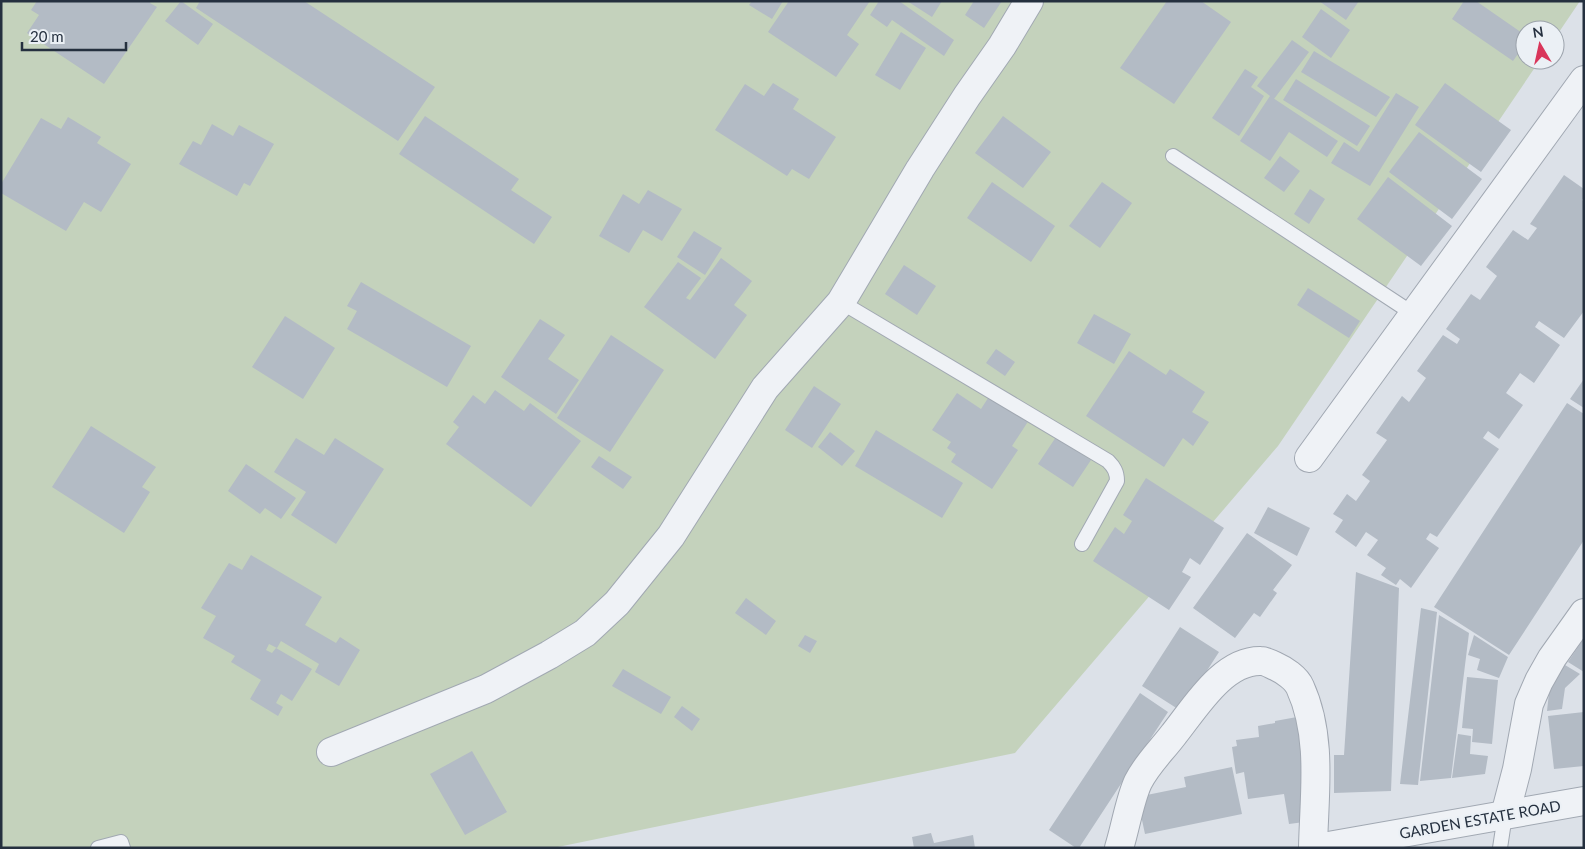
<svg xmlns="http://www.w3.org/2000/svg" width="1585" height="849" font-family="Lato,sans-serif">
<rect width="100%" height="100%" fill="#dce1e8"/>
<path fill="#c4d2bc" d="M1,1H1580L1555,38V30H1525V60H1540L1278,446L1015,753L553,848H1Z"/>
<path fill="#b3bbc5" d="M37,1H151L150,3L157,7L104,84L27,33L39,15L31,10Z
M181,1L213,24L198,45L165,21Z
M200,1H304L435,87L398,141L196,8Z
M752,1H783L772,19L749,5Z
M789,1H870L847,35L859,44L836,77L768,32Z
M879,1H899L954,40L944,56L892,20L887,27L870,15Z
M907,1H942L932,17Z
M974,1H1002L984,28L965,15Z
M1167,1H1201L1231,22L1174,104L1120,68Z
M1319,1H1359L1346,20Z
M1464,1H1476L1525,35V44L1513,61L1452,19Z
M1321,9L1350,30L1331,58L1302,37Z
M901,32L926,48L900,90L875,75Z
M1292,40L1309,52L1274,99L1257,86Z
M1314,51L1390,97L1376,117L1301,72Z
M1245,69L1258,77L1251,87L1264,96L1239,136L1212,118Z
M1296,79L1370,126L1357,146L1283,100Z
M773,83L799,99L793,109L836,137L809,179L792,169L787,176L715,130L745,84L764,96Z
M1445,83L1511,130L1481,172L1415,125Z
M1396,93L1419,107L1370,186L1331,163L1344,142L1359,152Z
M1270,96L1338,141L1327,157L1289,132L1270,161L1240,141Z
M425,116L519,179L511,190L552,217L534,244L399,154Z
M1003,116L1051,152L1023,188L975,153Z
M68,117L101,137L97,143L131,164L101,212L84,202L66,231L1,193V184L41,118L61,129Z
M212,124L233,136L239,125L274,144L250,186L244,183L237,196L179,164L193,141L201,145Z
M1419,132L1482,179L1452,219L1389,172Z
M1280,156L1300,171L1284,192L1264,178Z
M1564,175L1584,189V198L1582,200L1584,201V311L1564,338L1539,321L1535,327L1560,345L1534,383L1520,373L1506,393L1523,405L1499,439L1488,431L1483,438L1499,449L1437,537L1430,533L1426,539L1439,548L1411,588L1400,579L1396,585L1381,575L1386,568L1367,555L1378,540L1366,532L1356,547L1335,532L1343,520L1333,514L1347,494L1356,501L1370,481L1362,475L1387,440L1376,433L1402,396L1409,402L1426,378L1417,371L1443,335L1457,344L1460,339L1446,329L1471,294L1480,300L1497,276L1486,267L1513,230L1528,240L1537,228L1530,224Z
M1388,177L1452,226L1421,266L1357,219Z
M992,182L1055,226L1031,262L967,218Z
M1102,182L1132,203L1100,248L1069,226Z
M1310,189L1325,199L1309,224L1294,214Z
M648,190L682,209L662,241L643,230L629,253L599,236L623,194L639,204Z
M694,231L722,248L705,275L677,257Z
M721,258L752,281L734,305L747,315L715,359L644,307L678,262L701,278L686,298L690,300Z
M904,265L936,286L917,315L885,294Z
M361,282L471,346L447,387L347,329L357,311L347,306Z
M1308,288L1360,321L1349,338L1297,305Z
M1094,314L1131,334L1114,364L1077,343Z
M285,316L335,348L303,399L252,367Z
M540,319L565,335L548,359L579,380L556,414L501,377Z
M611,335L664,370L610,452L557,418Z
M996,349L1015,362L1005,376L986,363Z
M1129,351L1166,375L1170,369L1205,392L1192,412L1209,422L1193,446L1183,438L1164,467L1086,416Z
M1584,379V408L1570,399Z
M814,386L841,404L812,448L785,430Z
M495,390L524,411L530,403L581,441L531,507L446,444L459,427L453,422L473,395L485,404Z
M957,393L981,409L990,395L1029,420L1012,446L1018,450L992,489L951,462L956,454L947,448L951,442L932,430Z
M1567,403L1584,414V540L1509,655L1434,607Z
M91,426L156,467L142,487L150,492L124,533L52,487Z
M876,430L963,483L942,518L855,466Z
M830,432L855,451L842,466L818,447Z
M1056,437L1091,460L1073,487L1038,464Z
M296,438L324,455L335,438L384,469L336,544L291,515L306,492L274,472Z
M599,456L632,477L623,489L591,467Z
M246,464L296,498L281,519L265,508L260,514L228,491Z
M1146,478L1224,528L1200,565L1190,558L1182,572L1191,577L1169,610L1093,561L1115,527L1124,534L1132,521L1123,515Z
M1268,507L1310,528L1297,556L1254,533Z
M1247,533L1292,565L1273,590L1277,593L1260,617L1254,613L1235,638L1193,608Z
M251,555L322,597L305,625L336,643L340,637L360,650L339,686L315,672L319,664L281,641L277,648L269,644L266,650L272,653L276,648L312,669L292,701L281,694L276,703L283,707L278,716L250,699L261,680L231,662L235,656L203,638L216,616L201,608L229,563L242,570Z
M1356,572L1399,588L1391,791L1334,793V755H1344Z
M746,598L776,621L766,635L735,613Z
M1421,608L1437,612L1418,785L1400,784Z
M1439,615L1469,633L1451,778L1420,781Z
M1180,627L1219,652L1181,711L1142,686Z
M805,635L817,641L810,653L798,646Z
M1474,635L1508,657L1499,678L1477,670L1480,659L1468,655Z
M1584,638V672L1568,662Z
M1565,665L1580,674L1565,688L1562,709L1547,711L1550,683Z
M623,669L671,697L661,714L612,686Z
M1467,677L1498,680L1492,744L1472,742L1473,729L1462,728Z
M1140,693L1168,712L1079,848H1076L1049,830Z
M682,706L700,719L692,731L674,717Z
M1584,712V766L1554,769L1548,716Z
M1297,717L1312,821L1289,824L1284,794L1248,799L1244,772L1236,774L1232,747L1237,746L1236,740L1259,737L1258,726L1275,723V721Z
M1458,734L1471,736L1470,754L1488,756L1485,774L1452,778Z
M472,751L507,812L465,835L430,774Z
M1232,767L1242,814L1145,834L1137,797L1186,787L1184,777Z
M931,833L934,843L973,835L975,848H914L912,837Z"/>
<g fill="none" stroke-linecap="round" stroke-linejoin="round">
<defs>
<path id="service" d="M1173,156L1412,313
M841,302L1108,461C1114,467 1117,472 1117,481L1082,544
M98,848L121,842L123,848
M1500,848L1505,815"/>
<path id="minor" d="M1309,458L1584,80
M331,752L486,689L549,655L585,633L617,603L671,536L765,388L841,302L920,169L967,96L1002,46L1029,1
M1505,815L1517,769L1529,704L1539,681L1552,658L1584,613
M1119,848C1125,829 1130,799 1138,782C1147,764 1162,750 1174,734C1195,708 1223,660 1261,661C1265,661 1271,664 1275,666C1284,670 1296,678 1300,687C1323,737 1314,795 1313,848"/>
<path id="tertiary" d="M1317,848L1584,801"/>
</defs>
<use href="#service" stroke="#a1a8b2" stroke-width="16"/>
<use href="#minor" stroke="#a1a8b2" stroke-width="30"/>
<use href="#tertiary" stroke="#a1a8b2" stroke-width="30"/>
<use href="#service" stroke="#eff2f6" stroke-width="14"/>
<use href="#minor" stroke="#eff2f6" stroke-width="28"/>
<use href="#tertiary" stroke="#eff2f6" stroke-width="28"/>
</g>
<g text-anchor="middle" dominant-baseline="central" stroke-width="4" stroke-linejoin="round" paint-order="stroke">
<g font-size="15" fill="#25303f" stroke="#ebf0f5">
<text transform="translate(1480 819) rotate(-10)">GARDEN ESTATE ROAD</text>
</g>
</g>
<rect width="1585" height="849" fill="none" stroke="#25303f" stroke-width="5"/>
<g transform="translate(1540 45) rotate(351)"><circle r="24" fill="#ebf0f5" stroke="#9ca3ac"/>
<path d="M0-4L9 19L0 12L-9 19Z" fill="#d9355a"/>
<text y="-8" font-size="14" font-weight="bold" text-anchor="middle" fill="#25303f">N</text>
</g>
<path d="M22 42v8h104v-8" fill="none" stroke="#25303f" stroke-width="2.5"/>
<text x="30" y="42" font-size="15" fill="#25303f" stroke="#ebf0f5" stroke-width="4" paint-order="stroke">20 m</text>
</svg>
